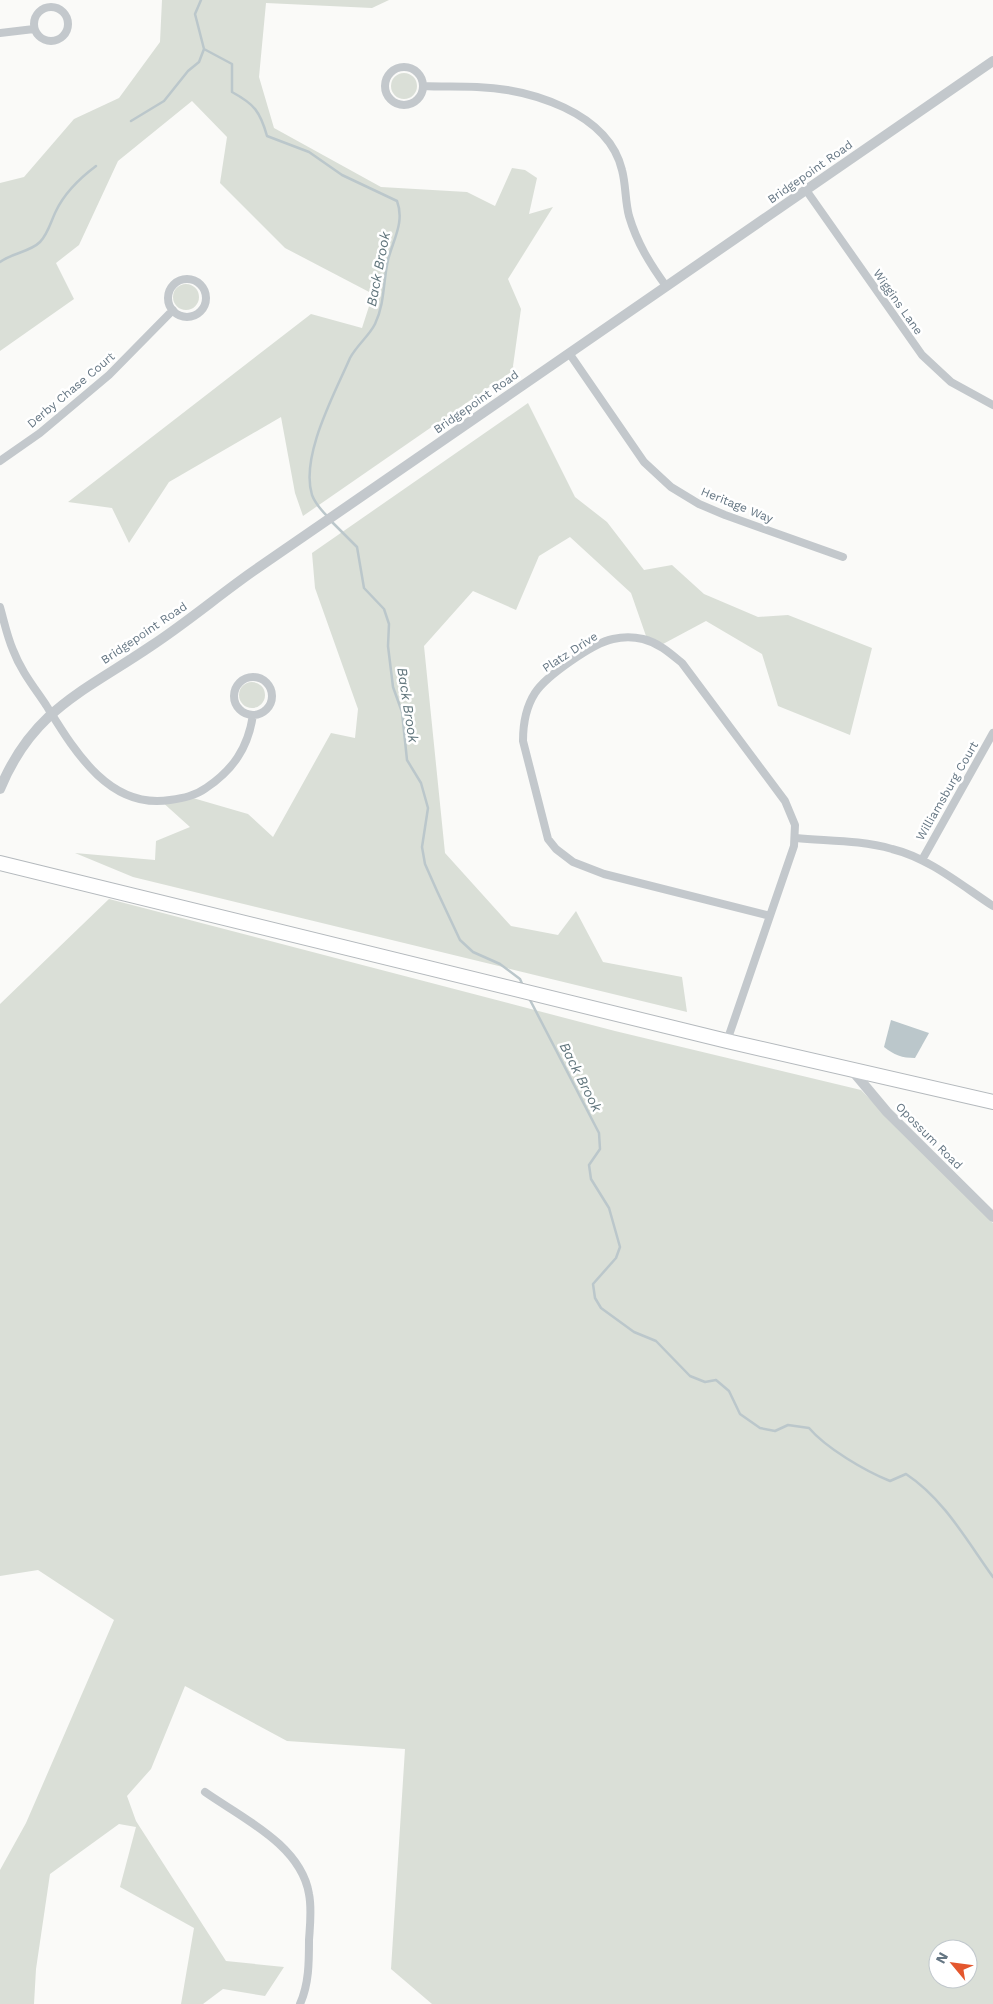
<svg xmlns="http://www.w3.org/2000/svg" width="993" height="2004" font-family="'Work Sans',sans-serif">
<rect width="100%" height="100%" fill="#fafaf8"/>
<path fill="#dadfd7" fill-rule="evenodd" d="M162,0H389L372,8L266,3L259,77L274,128L381,187L467,192L495,206L512,168L525,170L537,178L529,214L553,207L508,279L521,309L513,366L514,370L303,516L295,493L281,417L169,482L129,543L112,508L68,502L311,314L362,328L373,294L285,248L220,183L227,137L192,101L118,161L79,245L56,263L74,299L0,351V183L24,177L74,119L119,98L160,42Z
M391 86a13 13 0 1 1 26 0a13 13 0 1 1-26 0Z
M173 297a13 13 0 1 1 26 0a13 13 0 1 1-26 0Z
M528,403L575,497L607,522L644,570L672,565L704,594L758,617L788,615L872,648L850,735L778,706L762,654L706,621L663,644L646,636L631,593L570,537L539,556L516,610L473,591L424,646L445,853L511,926L558,935L576,911L603,962L682,977L687,1012L133,877L75,853L155,860L156,841L190,827L160,800L186,796L248,814L273,837L331,733L355,738L358,709L315,588L312,553Z
M239 695a13 13 0 1 1 26 0a13 13 0 1 1-26 0Z
M109,899L615,1031L861,1090L993,1223V2004H432L391,1969L405,1749L287,1741L185,1686L151,1769L127,1796L136,1821L226,1961L284,1967L265,1996L223,1989L203,2004H181L194,1928L120,1887L136,1827L119,1824L50,1874L36,1969L34,2004H0V1870L26,1823L114,1620L38,1570L0,1576V1004ZM938,1949H968V1979H938Z"/>
<path fill="#bbc7cb" d="M891,1020L929,1033L915,1058C902,1058 894,1055 884,1047Z"/>
<g fill="none" stroke-linecap="round" stroke-linejoin="round">
<path stroke="#bbc7cb" stroke-width="2.5" d="M201,0L195,14L204,49L232,64V92C254,104 260,111 267,136L309,152L342,175L397,201C405,222 393,240 388,260C383,282 385,303 375,324C369,336 357,345 350,358C335,393 300,456 312,495C315,503 322,511 328,517
M131,121L164,101L188,71L199,62L204,49
M0,262C12,253 30,252 40,242C48,234 51,221 56,211C65,192 80,178 96,166
M331,521L357,547L364,588L384,609L389,624L388,646L393,687L402,712L407,760L421,783L428,808L422,847L425,864L437,891L460,940L473,952L500,964L520,979L523,986
M529,998L599,1133L600,1149L589,1165L591,1179L609,1208L620,1247L616,1258L593,1284L595,1298L601,1308L634,1332L656,1341L690,1376L705,1382L716,1380L729,1391L740,1414L760,1428L775,1431L788,1425L809,1428C826,1448 865,1471 890,1481L906,1474C944,1499 967,1541 993,1577"/>
<defs>
<path id="trunk" d="M0,863L727,1041L993,1102"/>
</defs>
<use href="#trunk" stroke="#b4b9bd" stroke-width="16"/>
<path stroke="#c3c8cc" stroke-width="8" d="M34 24a17 17 0 1 1 34 0a17 17 0 1 1-34 0Z
M0,33L34,29
M385 86a19 19 0 1 1 38 0a19 19 0 1 1-38 0Z
M423,86C441,87 459,86 477,87C530,89 608,112 622,170C626,185 625,201 629,216C637,243 650,264 666,286
M806,190L922,355L951,382L993,405
M168 298a19 19 0 1 1 38 0a19 19 0 1 1-38 0Z
M569,353L644,462L671,487L699,504L725,515L843,557
M0,461L40,433L109,375L173,310
M0,607C4,621 7,636 13,650C21,671 34,687 46,705C74,750 109,810 170,800C183,798 195,796 206,788C233,770 248,748 253,715
M234 696a19 19 0 1 1 38 0a19 19 0 1 1-38 0Z
M796,838C827,841 861,840 892,849C929,858 961,885 993,906
M922,860L993,733
M727,1041L794,846L795,825L785,801L682,663C670,653 659,643 643,639C634,637 622,637 613,639C593,643 546,676 535,693C526,707 523,725 523,741L548,839L556,849L573,862L604,874L770,916
M205,1792C242,1818 301,1845 309,1894C312,1909 310,1925 309,1940C309,1962 309,1984 300,2004"/>
<path stroke="#c3c8cc" stroke-width="10" d="M0,789C33,709 85,691 151,646C186,623 218,596 252,572L993,61
M851,1069L887,1112L993,1217"/>
<use href="#trunk" stroke="#fff" stroke-width="14"/>
</g>
<g text-anchor="middle" dominant-baseline="central" stroke-width="5" stroke-linejoin="round" paint-order="stroke">
<g font-size="12" fill="#657683" stroke="#fff">
<text transform="translate(810 172) rotate(-35)">Bridgepoint Road</text>
<text transform="translate(898 302) rotate(55)">Wiggins Lane</text>
<text transform="translate(71 390) rotate(-40)">Derby Chase Court</text>
<text transform="translate(476 402) rotate(-35)">Bridgepoint Road</text>
<text transform="translate(737 505) rotate(22)">Heritage Way</text>
<text transform="translate(144 633) rotate(-34)">Bridgepoint Road</text>
<text transform="translate(570 652) rotate(-33)">Platz Drive</text>
<text transform="translate(947 791) rotate(-60)">Williamsburg Court</text>
<text transform="translate(929 1136) rotate(45)">Opossum Road</text>
</g>
<g font-size="14" font-style="italic" fill="#60757c" stroke="#fff">
<text transform="translate(378 269) rotate(-79)">Back Brook</text>
<text transform="translate(408 705) rotate(81)">Back Brook</text>
<text transform="translate(581 1077) rotate(63)">Back Brook</text>
</g>
</g>
<g transform="translate(953 1964) rotate(299)"><circle r="24" fill="#ffffff" stroke="#c1c8cd"/>
<path d="M0-4L9 19L0 12L-9 19Z" fill="#e4572e"/>
<text y="-8" font-size="14" font-weight="bold" text-anchor="middle" fill="#657683">N</text>
</g>
</svg>
